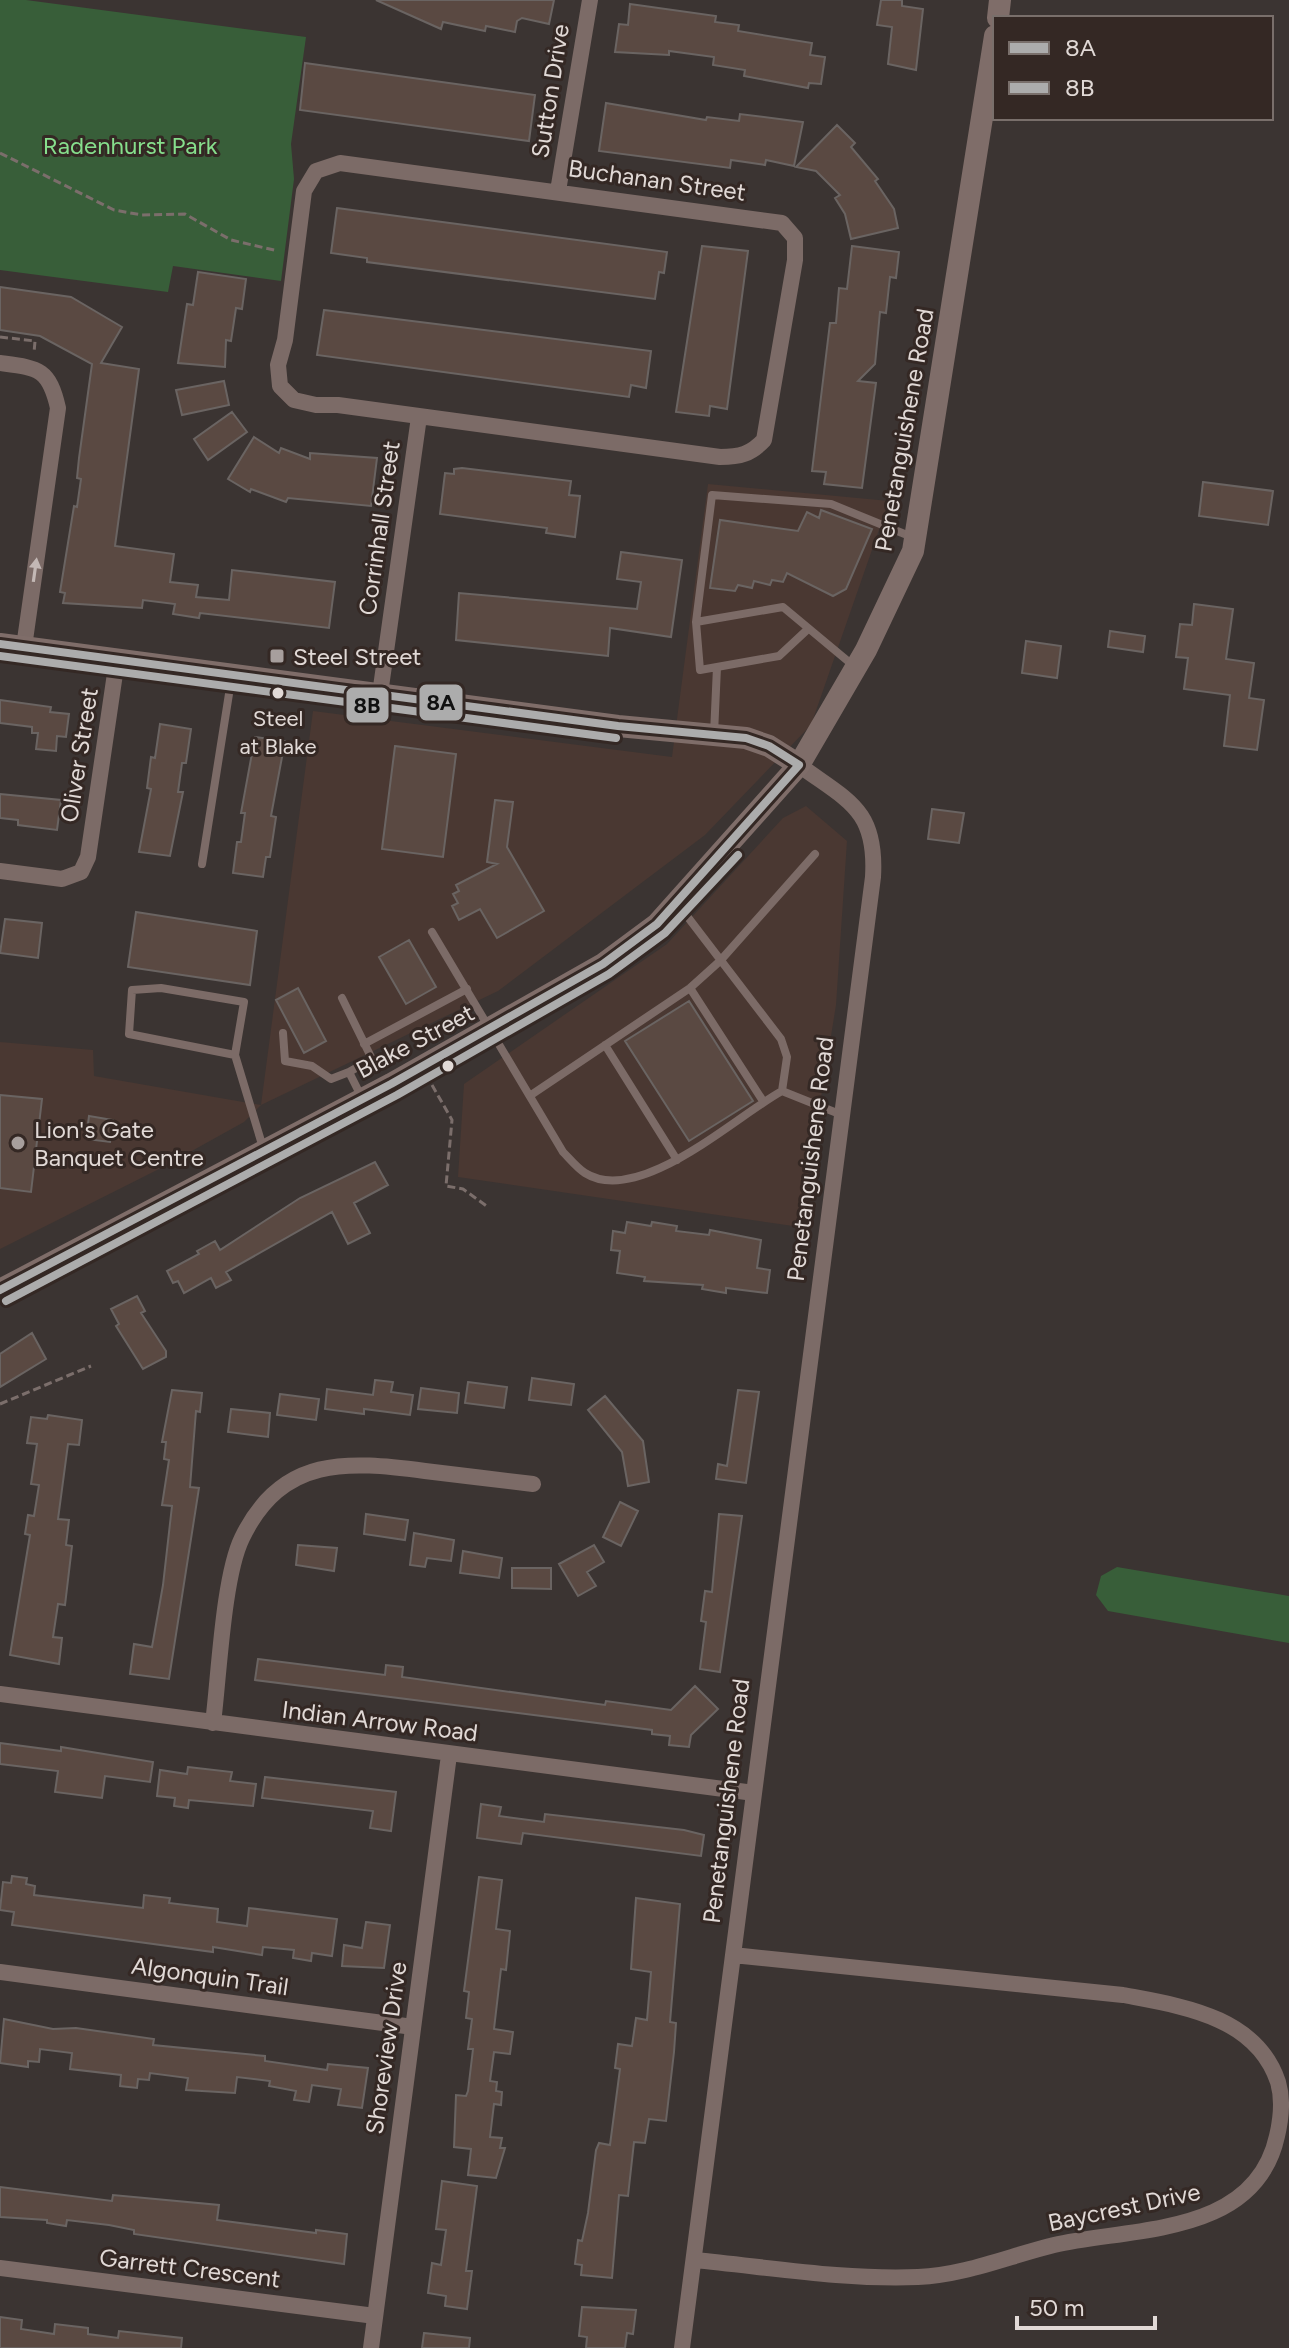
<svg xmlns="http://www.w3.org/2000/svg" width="1289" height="2348" font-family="Figtree,sans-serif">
<rect width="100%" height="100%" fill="#3b3432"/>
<path fill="#4a3832" d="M708,484L889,501L811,725L705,835L498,991L261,1105L244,1122L163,1167L0,1249V1042L93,1050L94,1076L261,1105L313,711L672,757Z
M806,806L847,841L836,1005L800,1227L458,1177L464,1084L667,944L783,818Z"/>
<path fill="#385e39" d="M0,0H26L306,37L291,144L294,179L281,281L173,266L168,292L0,270Z
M1117,1567L1289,1596V1643L1108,1611L1096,1595L1101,1576Z"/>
<path fill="#5a4942" stroke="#6a6462" stroke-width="2" d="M376,0H554L549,24L522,18L517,21L515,32L486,26L485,31L443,22L441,29Z
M881,0H902V6L923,9L916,70L888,64L892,27L877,25Z
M630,4L716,16L715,22L739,25L738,31L812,43L810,55L825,57L821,84L809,83L808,88L744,76L745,70L713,65L714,57L669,51V55L615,52L619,24L628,25Z
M305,63L535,95L529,141L300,110Z
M606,103L706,120L707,117L739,121L740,114L803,122L794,166L766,160L765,165L731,160L730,168L599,151Z
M837,125L855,143L851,147L878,179L875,181L894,209L898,228L851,239L845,214L835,198L840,195L816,171L796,167Z
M337,208L667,252L664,273L659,272L655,299L367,262V258L331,253Z
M702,246L748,251L727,409L710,406L709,416L676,412Z
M852,246L899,252L896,278L890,277L886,313L880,312L875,364L858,381L876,383L862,488L824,484L826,472L812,471L830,323H836L839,288L847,289Z
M198,272L246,279L242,309L236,308L231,341L226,340L225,367L178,363L187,304L193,305Z
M0,287L71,297L122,327L101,363L139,369L115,546L174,554L170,582L198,585L196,597L229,600L232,570L335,582L329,628L200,613L199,618L173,614L175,604L143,600L142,608L63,603L65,593L60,592L74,506L77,507L81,479L77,478L79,458L92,364L40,336L0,330Z
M324,310L651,351L646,388L631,385L629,397L317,355Z
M224,381L229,405L182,415L176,390Z
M232,412L247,432L208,460L194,439Z
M254,437L279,453L281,448L310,459V453L377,458L371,506L288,498L286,502L251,489L250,492L228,479Z
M462,468L571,481L569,495L580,496L575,537L546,533L547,528L440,514L445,473L454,474V469Z
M1203,482L1273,491L1268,525L1199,516Z
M821,510L872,529L846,589L833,596L787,573L783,582L772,580L770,585L754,581L752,588L738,585L735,591L710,588L720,520L798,531L807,512L819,518Z
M621,552L682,560L671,637L610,628L608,656L456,640L459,593L637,609L641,582L617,579Z
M1194,604L1233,609L1226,659L1254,663L1249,698L1264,700L1257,750L1224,746L1230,695L1184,689L1188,658L1176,657L1180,624L1192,625Z
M1110,631L1145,636L1143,652L1108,647Z
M1026,641L1061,646L1057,678L1022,673Z
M0,700L51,707L50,712L69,714L66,737L57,736L56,751L36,749L38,733H32V727L0,723Z
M160,724L191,729L186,763H182L178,792H183L170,856L139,852L151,789L147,788L151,757L155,758Z
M255,737L285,741L271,816L276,817L270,857H266L263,877L233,873L237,842H241L245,813H241Z
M395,746L456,754L443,857L382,849Z
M0,794L61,800L57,830L18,825V820L0,818Z
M495,800L513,802L507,847L544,911L497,938L480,909L459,920L452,906L458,903L453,894L459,891L456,885L497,864L487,862Z
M932,809L964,813L959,843L928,839Z
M136,912L257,931L250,985L128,967Z
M5,919L42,923L38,958L0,953Z
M409,940L436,987L406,1004L379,957Z
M298,988L326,1041L304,1053L276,1000Z
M689,1001L753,1101L689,1141L625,1041Z
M0,1095L42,1099L31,1192L0,1188Z
M89,1116L113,1120L110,1142L86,1139Z
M375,1162L388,1185L354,1203L370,1233L348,1244L332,1212L226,1272L231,1280L216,1288L211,1278L184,1293L178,1281L173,1283L167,1271L199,1254L197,1251L215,1241L220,1250L300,1198Z
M627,1222L651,1226L652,1222L677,1226L676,1231L709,1235L710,1230L761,1240L757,1268L770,1270L767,1293L726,1288V1293L702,1289L703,1285L644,1281L645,1277L617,1273L620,1251L611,1250L613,1231L625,1233Z
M137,1296L145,1311L141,1313L166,1351V1357L143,1369L116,1326L119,1324L111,1309Z
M32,1333L46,1359L0,1387V1354Z
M532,1378L574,1384L571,1405L529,1400Z
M375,1380L393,1382L391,1392L413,1395L410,1415L364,1409V1414L325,1409L327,1389L373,1395Z
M468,1382L507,1387L504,1408L465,1403Z
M421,1388L459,1393L457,1413L418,1409Z
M172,1390L202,1393L200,1412L196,1411L190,1487L199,1488L169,1679L130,1674L134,1644L152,1647L163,1585L172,1506L162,1505L169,1460L164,1459L166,1442H162Z
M738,1390L759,1392L746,1483L716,1479L718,1464L727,1466Z
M280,1394L319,1399L316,1420L277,1415Z
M605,1396L643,1441L649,1482L628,1486L622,1452L588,1410Z
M231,1409L270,1413L268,1437L228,1432Z
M48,1415L82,1420L79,1445L68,1444L58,1519L69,1520L66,1545L72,1546L65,1605L58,1604L53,1637L62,1638L59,1664L10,1655L30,1535L25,1534L28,1515L34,1516L39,1485L31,1484L37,1444L27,1443L31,1417L47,1419Z
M620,1502L638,1511L621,1546L603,1537Z
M366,1514L408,1520L405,1540L364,1534Z
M719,1514L742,1516L720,1672L700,1669L706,1622L701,1621L705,1591L712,1592Z
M414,1533L454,1540L451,1561L427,1558L425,1567L410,1565Z
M298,1545L337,1548L334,1571L296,1565Z
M594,1545L604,1562L587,1572L596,1586L578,1596L559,1564Z
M463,1551L502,1558L499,1578L460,1573Z
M512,1568H551V1589L512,1588Z
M258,1659L385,1675L386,1665L403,1667L402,1677L605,1705L606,1701L671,1710L695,1686L718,1709L691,1735L689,1747L669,1745L670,1736L652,1734V1730L255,1680Z
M0,1743L61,1751V1747L153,1762L150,1782L105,1776L102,1798L55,1792L58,1771L0,1764Z
M188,1767L232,1772L230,1781L256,1784L253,1806L189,1800L188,1808L174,1806L175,1798L157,1796L160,1770L187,1774Z
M265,1777L396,1792L391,1831L370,1828L373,1811L262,1798Z
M481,1804L501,1807L499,1816L544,1822L545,1814L684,1830L704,1835L701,1856L523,1833L521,1844L477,1838Z
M12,1876L27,1878L26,1884L35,1886L34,1895L143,1908L144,1895L170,1898L169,1903L218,1909L217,1922L247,1926L249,1908L337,1919L332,1956L312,1953L311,1961L293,1958L294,1950L263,1947L262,1955L213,1947V1952L12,1925L14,1912L0,1910L3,1882L11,1883Z
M479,1877L502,1880L496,1929L510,1931L506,1970L501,1969L494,2029L513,2032L510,2054L494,2052L490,2081L497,2082L496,2091L502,2092L501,2105L494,2104L490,2137L502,2138L500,2148H505L496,2178L468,2175L471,2149L454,2147L456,2095L466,2096L468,2091L473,2049H468L472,2019L466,2018L469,1992L464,1991Z
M636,1898L680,1904L670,2022L676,2023L674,2052L666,2121L649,2119L645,2143L634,2142L628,2196L619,2195L612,2278L581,2275L582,2265L575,2264L578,2240L582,2241L588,2213L596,2150L599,2143L610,2145L620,2069L615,2068L618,2044L632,2046L636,2018L647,2020L651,1972L631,1969Z
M366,1922L390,1925L384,1968L342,1966L344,1945L362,1948Z
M4,2019L53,2029L76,2028L154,2039L153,2045L265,2056V2061L327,2070L328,2064L368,2068L362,2108L338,2105L341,2089L312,2085L309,2102L294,2100L296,2091L269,2086L270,2081L237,2077L235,2093L186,2090L188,2078L150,2073L149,2080L138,2079L137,2088L120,2086L121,2075L70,2069L72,2053L40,2049L39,2062L28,2061V2067L0,2063Z
M442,2181L477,2186L466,2271H472L467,2309L445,2306L446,2296L428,2293L432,2263L441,2265L446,2230L436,2229Z
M0,2187L112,2201L113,2195L219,2205L217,2220L316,2233V2230L347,2234L344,2264L134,2234V2230L109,2225L67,2220L66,2226L47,2223V2220L0,2217Z
M582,2307L636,2310L633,2334L627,2333L625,2348H586L587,2337L579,2336Z
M0,2317L22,2320L21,2329L54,2334L55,2324L88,2328V2334L118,2338L119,2331L182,2338L181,2348H0Z
M424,2333L470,2338L469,2348H422Z"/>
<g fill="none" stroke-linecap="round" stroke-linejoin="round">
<path stroke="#7b6e6b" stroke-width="3" stroke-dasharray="8 4" stroke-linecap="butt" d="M0,153L114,210L142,215L185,214L231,240L278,251
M0,337L35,341L34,353
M432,1085L452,1120L446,1186L463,1189L488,1207
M0,1404L91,1366"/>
<path stroke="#7c6b67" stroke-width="8" d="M696,622L700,670L779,656L808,629
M855,667L783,607L696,622L712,495L831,504L912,537
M714,734L717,667
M202,864L232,675
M677,903L781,1039L787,1057L782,1091
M432,932L563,1152C570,1159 577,1168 585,1173C639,1207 736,1116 782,1091L842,1115
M690,988L763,1101
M342,998L372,1059L349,1072
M283,1033L285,1061L312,1066L331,1079L349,1072L362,1098
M364,1044L467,989
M605,1045L677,1160
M235,1055L244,1002L161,988L132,990L129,1034L235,1055L264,1151
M531,1095L690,988L720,961L815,854"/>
<path stroke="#7c6b67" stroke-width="16" d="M340,163L782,223L795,238V260L764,440C751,454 740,457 720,457L338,405H316L294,400L280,386L278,365L285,340L304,191L316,171Z
M558,191L590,0
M0,363C38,368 49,368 58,408L24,647
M380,694L419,417
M0,871L62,879L81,872L88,857L117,660
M0,1694L754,1793
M213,1723C219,1677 223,1577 242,1538C282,1455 348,1461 425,1471C461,1475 497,1480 533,1484
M0,1972L413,2027
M694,2260C768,2267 844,2280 918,2277C965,2275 1009,2256 1054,2245C1132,2227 1255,2237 1277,2136C1281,2119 1283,2099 1278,2082C1256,2016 1181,2006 1123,1995L733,1955
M0,2268L375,2316
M371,2348L449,1755
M682,2348L873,877C877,809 848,801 799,765"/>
<path stroke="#7f6d69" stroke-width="22" d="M998,18L1000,0
M0,644L618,726L746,738L769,746L799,765
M0,1290L391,1084L603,964L657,924L799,765L866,650L913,551L995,36"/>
<defs>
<path id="bus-1" d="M0,644L618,726L746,738L769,746L799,765L657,924L603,964L391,1084L0,1290"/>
<path id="bus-2" d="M0,656L616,738
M6,1301L397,1095L609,974L665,933L738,855"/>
</defs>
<use href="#bus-1" stroke="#342824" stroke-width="14"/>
<use href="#bus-2" stroke="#342824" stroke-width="14"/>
<use href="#bus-1" stroke="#acacac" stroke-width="8"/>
<use href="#bus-2" stroke="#acacac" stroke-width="8"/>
</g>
<defs><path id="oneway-solid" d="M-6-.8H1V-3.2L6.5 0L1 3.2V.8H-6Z" transform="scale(2)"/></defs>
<use fill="#c3b8b5" href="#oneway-solid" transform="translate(35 570) rotate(-82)"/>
<g fill="#a79f9d" stroke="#342824" stroke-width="3">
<rect x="269" y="648" width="16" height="16" rx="4"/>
<circle cx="18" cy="1143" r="8"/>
</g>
<g fill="#e1d9d6" stroke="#342824" stroke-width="3">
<circle cx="278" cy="693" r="7"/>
<circle cx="448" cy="1066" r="7"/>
</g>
<g text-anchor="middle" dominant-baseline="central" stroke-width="6" stroke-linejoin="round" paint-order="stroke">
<g font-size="22" fill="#e1d9d6" stroke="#342824">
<text x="278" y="718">Steel<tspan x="278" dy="28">at Blake</tspan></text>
</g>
<g font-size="24" fill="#e1d9d6" stroke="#342824">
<text transform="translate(550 91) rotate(-81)">Sutton Drive</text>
<text transform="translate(657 180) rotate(8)">Buchanan Street</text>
<text transform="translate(904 430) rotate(-80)">Penetanguishene Road</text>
<text transform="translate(379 528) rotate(-82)">Corrinhall Street</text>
<text transform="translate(79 755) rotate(-81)">Oliver Street</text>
<text transform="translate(415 1041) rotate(-28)">Blake Street</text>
<text transform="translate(810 1159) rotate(-83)">Penetanguishene Road</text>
<text transform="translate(380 1721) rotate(7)">Indian Arrow Road</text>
<text transform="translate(726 1801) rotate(-83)">Penetanguishene Road</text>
<text transform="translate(210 1976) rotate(8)">Algonquin Trail</text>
<text transform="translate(386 2048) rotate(-82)">Shoreview Drive</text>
<text transform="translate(1124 2207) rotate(-12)">Baycrest Drive</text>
<text transform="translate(190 2268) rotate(7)">Garrett Crescent</text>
</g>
<g font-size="24" fill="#86de8c" stroke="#342824">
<text x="130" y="145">Radenhurst Park</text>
</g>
<g font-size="24" fill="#e1d9d6" stroke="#342824" text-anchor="start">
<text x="293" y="656">Steel Street</text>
<text x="34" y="1129">Lion's Gate<tspan x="34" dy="28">Banquet Centre</tspan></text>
</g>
</g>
<g stroke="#342824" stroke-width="3">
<rect x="418" y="683" width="46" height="39" rx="8" fill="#acacac"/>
<rect x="345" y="686" width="45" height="38" rx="8" fill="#acacac"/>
</g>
<g font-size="22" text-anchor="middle" font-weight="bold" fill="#111">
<text x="441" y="710">8A</text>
<text x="367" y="713">8B</text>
</g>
<rect x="993" y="16" width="280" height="104" fill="#342824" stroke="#796f6b" stroke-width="2"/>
<rect x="1009" y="42" width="40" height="12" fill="#acacac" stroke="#796f6b" stroke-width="2"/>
<text x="1065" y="56" font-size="24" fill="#e1d9d6">8A</text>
<rect x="1009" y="82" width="40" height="12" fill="#acacac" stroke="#796f6b" stroke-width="2"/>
<text x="1065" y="96" font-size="24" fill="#e1d9d6">8B</text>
<path d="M1017 2316v12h138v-12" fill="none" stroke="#e1d9d6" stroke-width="4"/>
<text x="1029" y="2316" font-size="24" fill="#e1d9d6" stroke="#342824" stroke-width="6" paint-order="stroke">50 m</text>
</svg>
